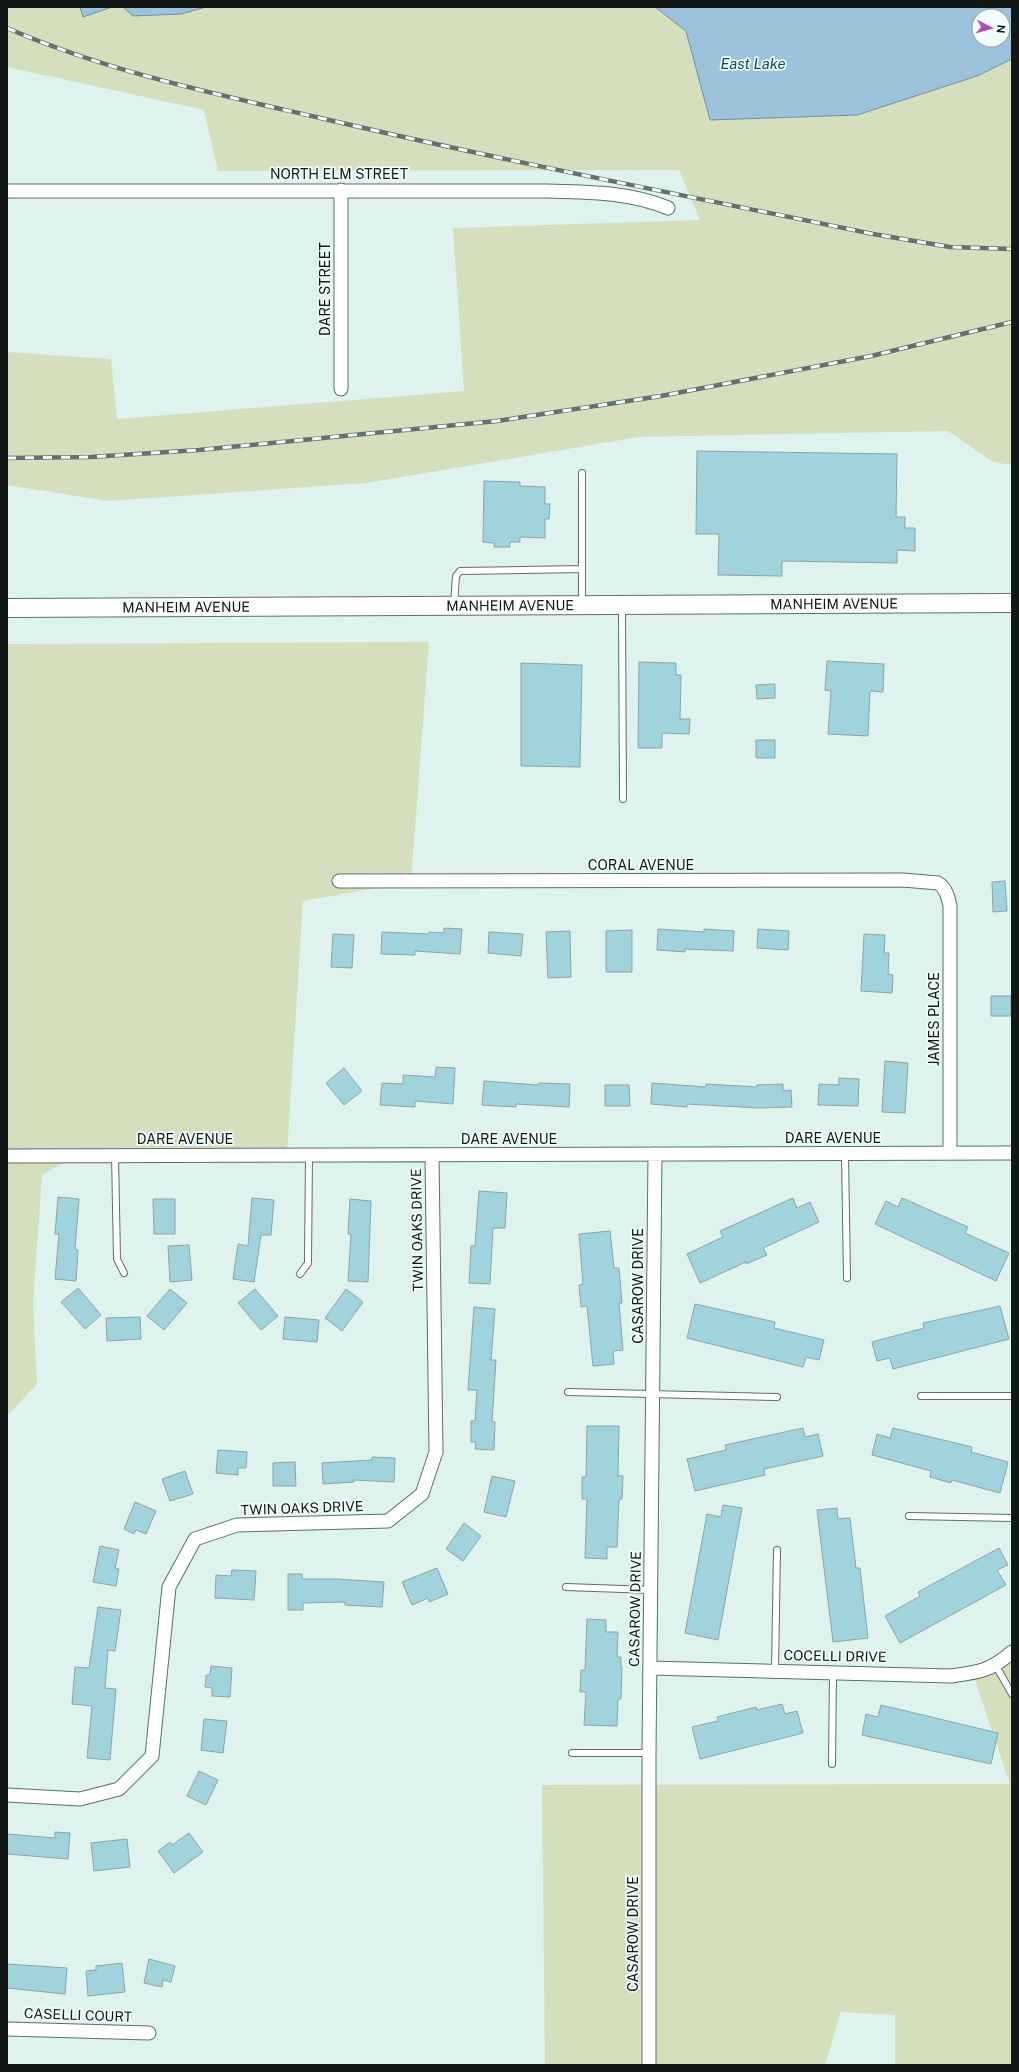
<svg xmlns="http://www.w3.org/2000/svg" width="1019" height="2072" font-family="'Public Sans',sans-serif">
<rect width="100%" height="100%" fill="#def3ee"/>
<path fill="#d5dfbd" d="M7,7H80L84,16L112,7H123L133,16L181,14L206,7H655L686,31L710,120L857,115L977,76L1012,59V465L993,462L948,431L639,437L366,483L108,501L7,485V352L111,359L117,419L464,391L453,228L700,220L679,170L218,171L204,110L7,67Z
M429,642L411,882L303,901L287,1153H81L42,1175L33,1303L37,1384L7,1416V644Z
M1012,1646V2065H895V2015L841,2012L825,2065H545L542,1785L1010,1784L974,1677Z"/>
<path fill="#9cc2dc" stroke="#728fa1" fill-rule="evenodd" d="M80,7H112L83,17Z
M123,7H206L181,14L133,16Z
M655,7H1012V59L977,76L857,115L710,120L686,31ZM979,16H1003V40H979Z"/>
<path fill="#a0d3dc" stroke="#8fa3a6" d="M697,451L897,454L896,517H905V528H915V551L897,550V563L782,561V576L718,575L719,534H696Z
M484,481L520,482V486L545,487V504H550L549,519H545V538L520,537V542H510V547H494V543L483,542Z
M827,661L884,664L883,692L870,691L868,736L828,734L831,691L825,690Z
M639,662L676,663V675H681L680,719H690L689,734L662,733V748H638Z
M521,663L582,665L580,767L521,766Z
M775,684V698L757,699L756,685Z
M756,740H775V758H756Z
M1005,881L1007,911L993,912L992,882Z
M444,928L462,929L460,954L415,951V955L381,954L382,932L429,934V932L444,933Z
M658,929L704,932V929L734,931L733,951L685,949V952L657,950Z
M758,929L789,931L788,950L757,948Z
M632,930V972H606V931Z
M570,931L571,977L548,978L546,932Z
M489,932L523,934L521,956L488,953Z
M333,934L354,935L352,968L331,967Z
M864,934L885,935L884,953H889L888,974L893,975L892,993L861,991Z
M991,996H1011V1016H991Z
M885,1061L908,1063L905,1113L882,1112Z
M436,1067L455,1068L453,1104L415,1101V1107L380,1105L382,1083L403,1084V1075L435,1077Z
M344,1068L362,1091L344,1105L326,1083Z
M839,1078L859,1079L858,1106L818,1105L819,1084L839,1085Z
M484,1081L538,1085L539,1083L570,1084L569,1107L516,1104V1107L482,1105Z
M652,1083L706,1087V1084L757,1087V1085L783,1084V1091L791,1090L792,1107L759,1108L687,1104V1107L651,1104Z
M605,1085H629L630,1106H605Z
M479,1191L507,1193L505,1228H493L490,1284L469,1283L471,1246H475Z
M58,1197L79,1199L75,1249L78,1250L76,1281L55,1279L59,1234H55Z
M252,1198L274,1200L271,1235H261L254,1282L233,1279L238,1244L248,1246Z
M793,1198L797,1208L810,1202L819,1222L763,1248L767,1255L746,1264V1262L700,1283L687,1254L723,1237L720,1231Z
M902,1198L968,1227L965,1233L1009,1253L996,1281L875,1224L886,1201L898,1207Z
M153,1199H175V1234H154Z
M350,1199L371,1201L368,1282L348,1281L351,1234H348Z
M610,1231L614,1268H619L622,1303H619L623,1350L613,1351L614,1364L593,1366L587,1306L581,1307L579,1285L583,1284L579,1234Z
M189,1245L192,1280L170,1282L168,1246Z
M78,1288L101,1315L85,1329L61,1302Z
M170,1289L187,1303L164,1330L147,1316Z
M255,1289L278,1316L261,1330L238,1303Z
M346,1289L363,1302L342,1331L325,1318Z
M695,1304L775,1322L774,1328L824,1340L819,1360L806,1357L803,1367L687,1338Z
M1000,1306L1009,1339L893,1369L890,1358L877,1361L872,1342L924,1328L923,1323Z
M474,1307L495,1309L491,1360H496L492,1422H495L494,1450L475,1449L476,1442H471V1421H475L477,1390H468Z
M140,1317L141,1339L107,1341L106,1318Z
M285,1317L319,1320L317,1342L283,1339Z
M587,1426H619L618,1476H623L622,1499H619L617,1547H607V1559L585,1558L587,1499H582V1477H586Z
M803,1428L805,1437L818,1434L823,1456L764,1469L765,1475L695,1491L687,1459L726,1450L725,1445Z
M893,1428L972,1447L971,1452L1008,1462L1000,1493L952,1480L951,1483L930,1477L931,1471L872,1455L877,1434L890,1438Z
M218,1450L247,1452L246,1468H238V1475L216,1473Z
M372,1457L395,1458L394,1482L353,1480L354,1482L323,1484L322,1463L372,1460Z
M295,1462L296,1486H273V1463Z
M185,1471L193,1494L170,1501L162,1479Z
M492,1476L515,1481L506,1517L484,1512Z
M135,1502L156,1511L146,1534L136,1530L134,1534L124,1529Z
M723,1505L742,1508L718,1640L685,1633L707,1514L721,1517Z
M837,1508L838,1519L850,1518L856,1568H860L868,1638L833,1642L817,1510Z
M464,1523L481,1536L463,1561L446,1549Z
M100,1546L119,1550L115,1568L119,1569L116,1586L93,1582Z
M999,1548L1008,1565L997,1570L1006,1585L900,1643L885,1616L920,1596L918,1592Z
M437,1568L448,1594L429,1602L428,1598L412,1605L402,1582Z
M232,1570L256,1571L254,1600L215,1598L216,1575L231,1576Z
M288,1574H302V1579H336L384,1582L382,1607L345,1605V1602L303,1603V1610H288Z
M98,1607L121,1610L115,1651L108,1650L105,1688L116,1689L110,1760L87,1758L92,1706L72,1704L75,1667L89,1668Z
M587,1619L606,1620V1632H618L617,1657H621V1667H622L621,1699H618L617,1726L584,1725L586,1692H580L581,1670H585Z
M211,1666L232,1668L230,1697L212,1696V1688L205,1687L206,1675H210Z
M782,1704L785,1714L797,1711L803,1733L700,1759L692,1727L718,1721L717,1717L756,1707L757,1710Z
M881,1705L998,1733L991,1764L862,1735L866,1714L878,1717Z
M204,1719L227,1721L223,1753L201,1750Z
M199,1771L218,1780L206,1805L187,1796Z
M55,1832L70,1833L68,1859L7,1854V1834L55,1838Z
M189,1833L203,1852L174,1873L158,1851L170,1842L172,1845Z
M127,1839L130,1867L94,1871L91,1843Z
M149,1959L175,1966L171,1982L163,1980L162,1987L144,1983Z
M122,1963L125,1992L88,1996L86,1971L96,1970V1966Z
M7,1964L67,1968L65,1994L7,1988Z"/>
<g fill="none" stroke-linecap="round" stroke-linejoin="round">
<defs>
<path id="lane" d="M582,473V603
M454,605L456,576L460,571L582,569
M622,607L623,799
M845,1154L847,1278
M115,1155L117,1259L124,1273
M300,1274L308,1263L309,1155
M568,1392L777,1397
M921,1396H1012
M909,1516L1012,1518
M566,1587L651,1590
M996,1666L1012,1694
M775,1671L777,1550
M572,1753H649
M832,1764L833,1671"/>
<path id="street" d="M7,191H547C588,192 630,192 668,208
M341,389V190
M339,881L903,880L938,883C946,888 948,897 950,906V1153
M7,1156L1012,1153
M650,1668L951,1676C980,1672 990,1671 1012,1652
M7,1795L80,1799L119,1789L152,1756L169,1587L195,1539L237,1525L388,1521L422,1494L436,1452L432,1155
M7,2029L149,2033
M649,2065V1753L655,1154"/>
<g id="secondary">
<path id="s1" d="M7,608L1012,603"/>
</g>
</defs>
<use href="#lane" stroke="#5c6f6a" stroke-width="8"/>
<use href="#street" stroke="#5c6f6a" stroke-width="15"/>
<use href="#secondary" stroke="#5c6f6a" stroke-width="20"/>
<use href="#lane" stroke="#fff" stroke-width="6"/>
<use href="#street" stroke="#fff" stroke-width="13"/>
<use href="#secondary" stroke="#fff" stroke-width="18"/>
<defs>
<path id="rail" d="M7,28C106,71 211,93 316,117C500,160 687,196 873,234L950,247L1012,249
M7,458L91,457L199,450L497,421L661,396L871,356L1012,322"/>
</defs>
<use href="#rail" stroke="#64716e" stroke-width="4.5"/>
<use href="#rail" stroke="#f1fefb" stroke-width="3" stroke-dasharray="9" stroke-linecap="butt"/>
</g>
<g text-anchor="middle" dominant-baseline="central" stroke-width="3.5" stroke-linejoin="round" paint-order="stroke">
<g font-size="14" fill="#111816" stroke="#f1fefb">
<text x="339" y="174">NORTH ELM STREET</text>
<text transform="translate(325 289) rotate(-90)">DARE STREET</text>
<text stroke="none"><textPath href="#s1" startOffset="827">MANHEIM AVENUE</textPath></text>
<text stroke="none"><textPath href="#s1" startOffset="503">MANHEIM AVENUE</textPath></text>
<text stroke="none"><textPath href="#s1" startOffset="179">MANHEIM AVENUE</textPath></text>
<text x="641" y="865">CORAL AVENUE</text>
<text transform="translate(934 1019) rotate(-90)">JAMES PLACE</text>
<text x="833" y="1138">DARE AVENUE</text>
<text x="185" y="1139">DARE AVENUE</text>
<text x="509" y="1139">DARE AVENUE</text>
<text transform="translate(417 1230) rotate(-91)">TWIN OAKS DRIVE</text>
<text transform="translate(638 1286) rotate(-90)">CASAROW DRIVE</text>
<text transform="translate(302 1508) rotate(-2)">TWIN OAKS DRIVE</text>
<text transform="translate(635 1609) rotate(-89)">CASAROW DRIVE</text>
<text transform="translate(835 1656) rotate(1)">COCELLI DRIVE</text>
<text transform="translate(633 1934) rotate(-90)">CASAROW DRIVE</text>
<text transform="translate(78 2015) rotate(2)">CASELLI COURT</text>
</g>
<g font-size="15" font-style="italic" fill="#16445f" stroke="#f1fefb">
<text x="753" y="63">East Lake</text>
</g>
</g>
<rect width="1019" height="2072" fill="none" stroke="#111816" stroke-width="16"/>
<g transform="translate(991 28) rotate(96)"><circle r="19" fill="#f1fefb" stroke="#97a29f"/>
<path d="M0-3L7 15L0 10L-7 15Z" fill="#b24eb3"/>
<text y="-6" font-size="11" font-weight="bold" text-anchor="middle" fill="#111816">N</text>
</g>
</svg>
